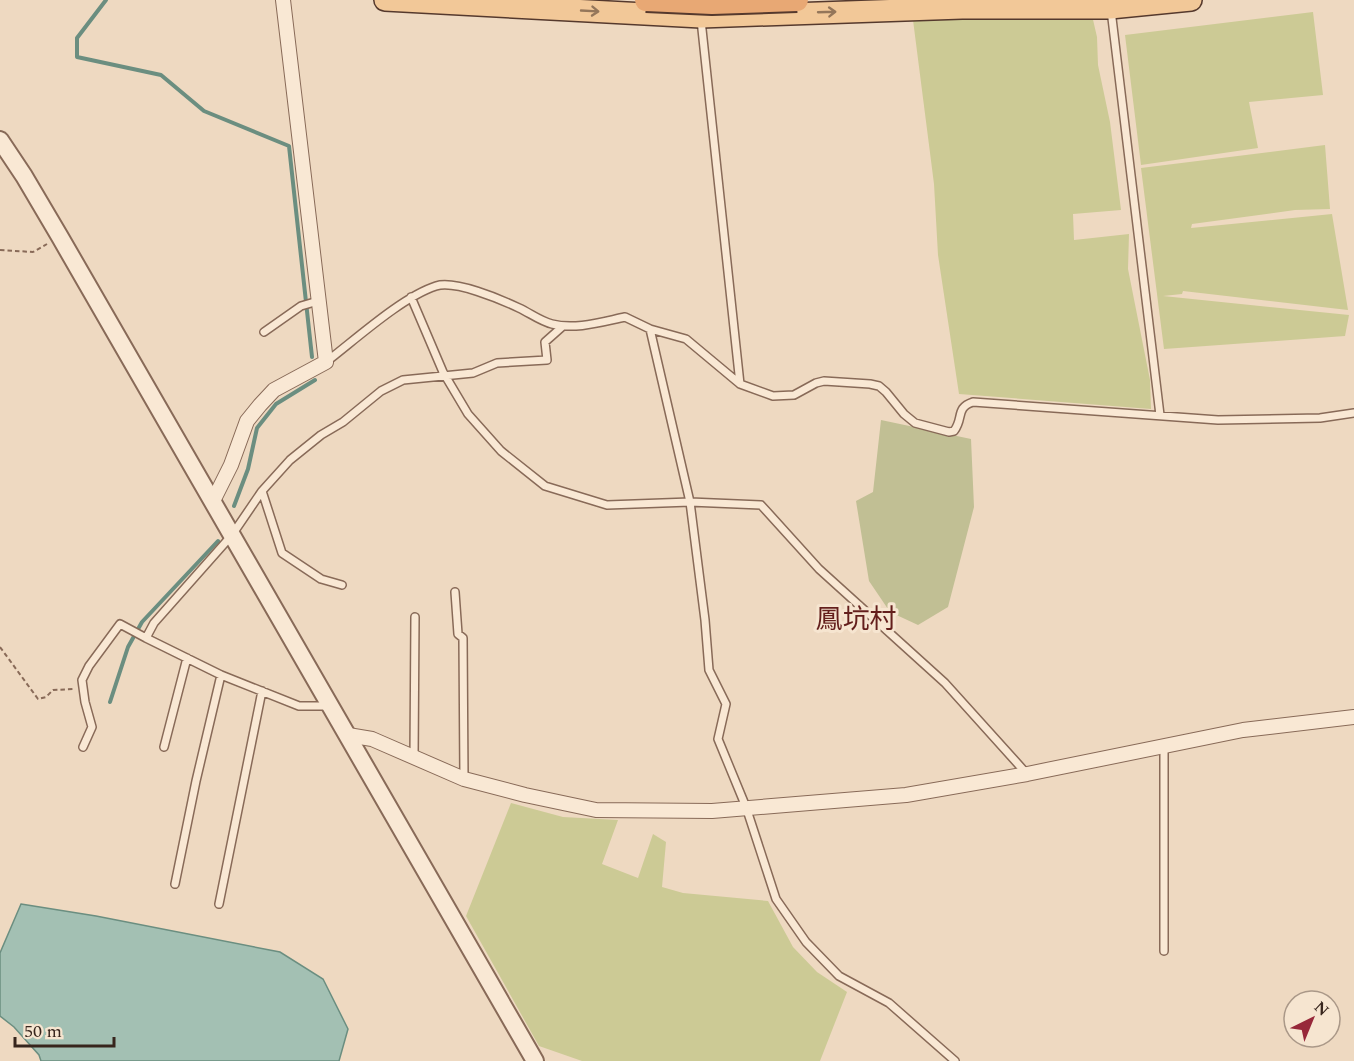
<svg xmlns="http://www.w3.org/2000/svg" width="1354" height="1061" font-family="Spectral,'Noto Sans TC',serif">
<rect width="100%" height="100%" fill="#eed9c1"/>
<path fill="#ccca95" d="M1091,11L1097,37L1098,65L1110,122L1121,210L1073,214L1074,240L1129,234L1128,269L1150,380L1151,409L959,394L938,255L934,184L913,20Z
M1313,12L1323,95L1249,102L1258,148L1141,165L1125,35Z
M1325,145L1330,209L1295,210L1192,224L1191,228L1332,214L1348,310L1183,291L1182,294L1163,296L1349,315L1345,336L1164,349L1141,168Z
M511,803L563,817L618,820L602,864L638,878L653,834L666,842L662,887L683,893L768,901L793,947L817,972L847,992L820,1061H582L539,1046L466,916Z"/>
<path fill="#c1bf94" d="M881,420L971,439L974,507L948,607L918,625L890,612L869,581L856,501L873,492Z"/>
<path fill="#a3c0b3" stroke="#6b8e80" stroke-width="1.5" d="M21,904L96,916L280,952L323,979L348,1029L339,1061H41L39,1055L14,1027L0,1016V953Z"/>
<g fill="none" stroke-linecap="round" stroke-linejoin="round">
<path stroke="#6b8e80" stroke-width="4" d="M106,0L77,38V57L161,75L204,111L289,146L312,357
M234,506L248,469L257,428L276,404L315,380
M110,702L128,647L142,622L218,541"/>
<defs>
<path id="service" d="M1111,10L1160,415
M701,20L740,384
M411,297L443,372L468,414L501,451L545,486L607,505L690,502L761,505L819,569L945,683L1027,774
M650,329L690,502L705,620L709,670L726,704L718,739L746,807L776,899L806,942L839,976L889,1003L955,1061
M264,332L301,306L318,301
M326,362C356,339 402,297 436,286C455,280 500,299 519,308C530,313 540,321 552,324C575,330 601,322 625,317L650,329L686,339L740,384L773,396L794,395L816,383L824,381L870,384L879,386L886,392L904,414L915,423L949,432L954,431C964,418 955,408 973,402L1218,420L1320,418L1354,413
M262,491L282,553L321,579L342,585
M455,592L458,634L463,638L464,779
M330,706H299L221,675L146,638L154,623L232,535L262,491L290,460L321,435L343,422L381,391L403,380L473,373L497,363L547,360L545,342L563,326
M83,747L92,727L85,702L82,680L89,666L120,624L146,638
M164,747L187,658
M414,757L415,617
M175,884L196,781L221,675
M219,904L262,691
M1164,951V747"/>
<path id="minor" d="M213,501L231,465L247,421L260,405L274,390L326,362L283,0
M348,735L372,739L464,779L525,795L596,810L712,811L906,795L1027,774L1243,730L1354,717"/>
<path id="tertiary" d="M0,140L24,176L60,237L535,1061"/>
<path id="primary" d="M385,0L701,17L962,8H1110L1191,0"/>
</defs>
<use href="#service" stroke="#886a58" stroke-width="10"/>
<use href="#minor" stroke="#886a58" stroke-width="16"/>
<use href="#tertiary" stroke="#886a58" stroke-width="20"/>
<use href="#primary" stroke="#55392d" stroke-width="24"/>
<path stroke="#886a58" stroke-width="2" stroke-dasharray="4.5 3" stroke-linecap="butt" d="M0,250L33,252L47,244
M0,647L38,699L46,697L53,690L73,689"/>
<use href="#service" stroke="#f9e8d4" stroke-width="7"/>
<use href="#minor" stroke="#f9e8d4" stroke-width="14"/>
<use href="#tertiary" stroke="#f9e8d4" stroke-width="16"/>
<use href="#primary" stroke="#f2c898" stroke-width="21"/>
<defs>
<path id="trunk-bridge" d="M646,0L712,3L797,0"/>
</defs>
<use href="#trunk-bridge" stroke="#55392d" stroke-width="26" stroke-linecap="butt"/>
<use href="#trunk-bridge" stroke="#e8a874" stroke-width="22"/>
</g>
<defs><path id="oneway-shaft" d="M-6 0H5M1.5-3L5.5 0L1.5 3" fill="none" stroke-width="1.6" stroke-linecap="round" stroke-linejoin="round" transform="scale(1.5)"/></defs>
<g stroke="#94765a">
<use href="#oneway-shaft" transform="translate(590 11) rotate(3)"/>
<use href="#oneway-shaft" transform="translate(827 12) rotate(-2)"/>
</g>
<g text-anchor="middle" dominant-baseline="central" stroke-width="6" stroke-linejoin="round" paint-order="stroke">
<g font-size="27" fill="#641f1c" stroke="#f6e5d0">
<text x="856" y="620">鳳坑村</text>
</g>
</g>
<g transform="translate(1312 1019) rotate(43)"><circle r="28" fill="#f6e5d0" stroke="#aa9888" stroke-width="1.5"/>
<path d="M0-4.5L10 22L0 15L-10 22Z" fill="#97283a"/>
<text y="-9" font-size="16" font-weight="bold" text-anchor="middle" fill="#37251d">N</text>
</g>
<path d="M15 1037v9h99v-9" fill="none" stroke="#37251d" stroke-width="3"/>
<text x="24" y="1037" font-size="18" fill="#37251d" stroke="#f6e5d0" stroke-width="4.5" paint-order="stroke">50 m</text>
</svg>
